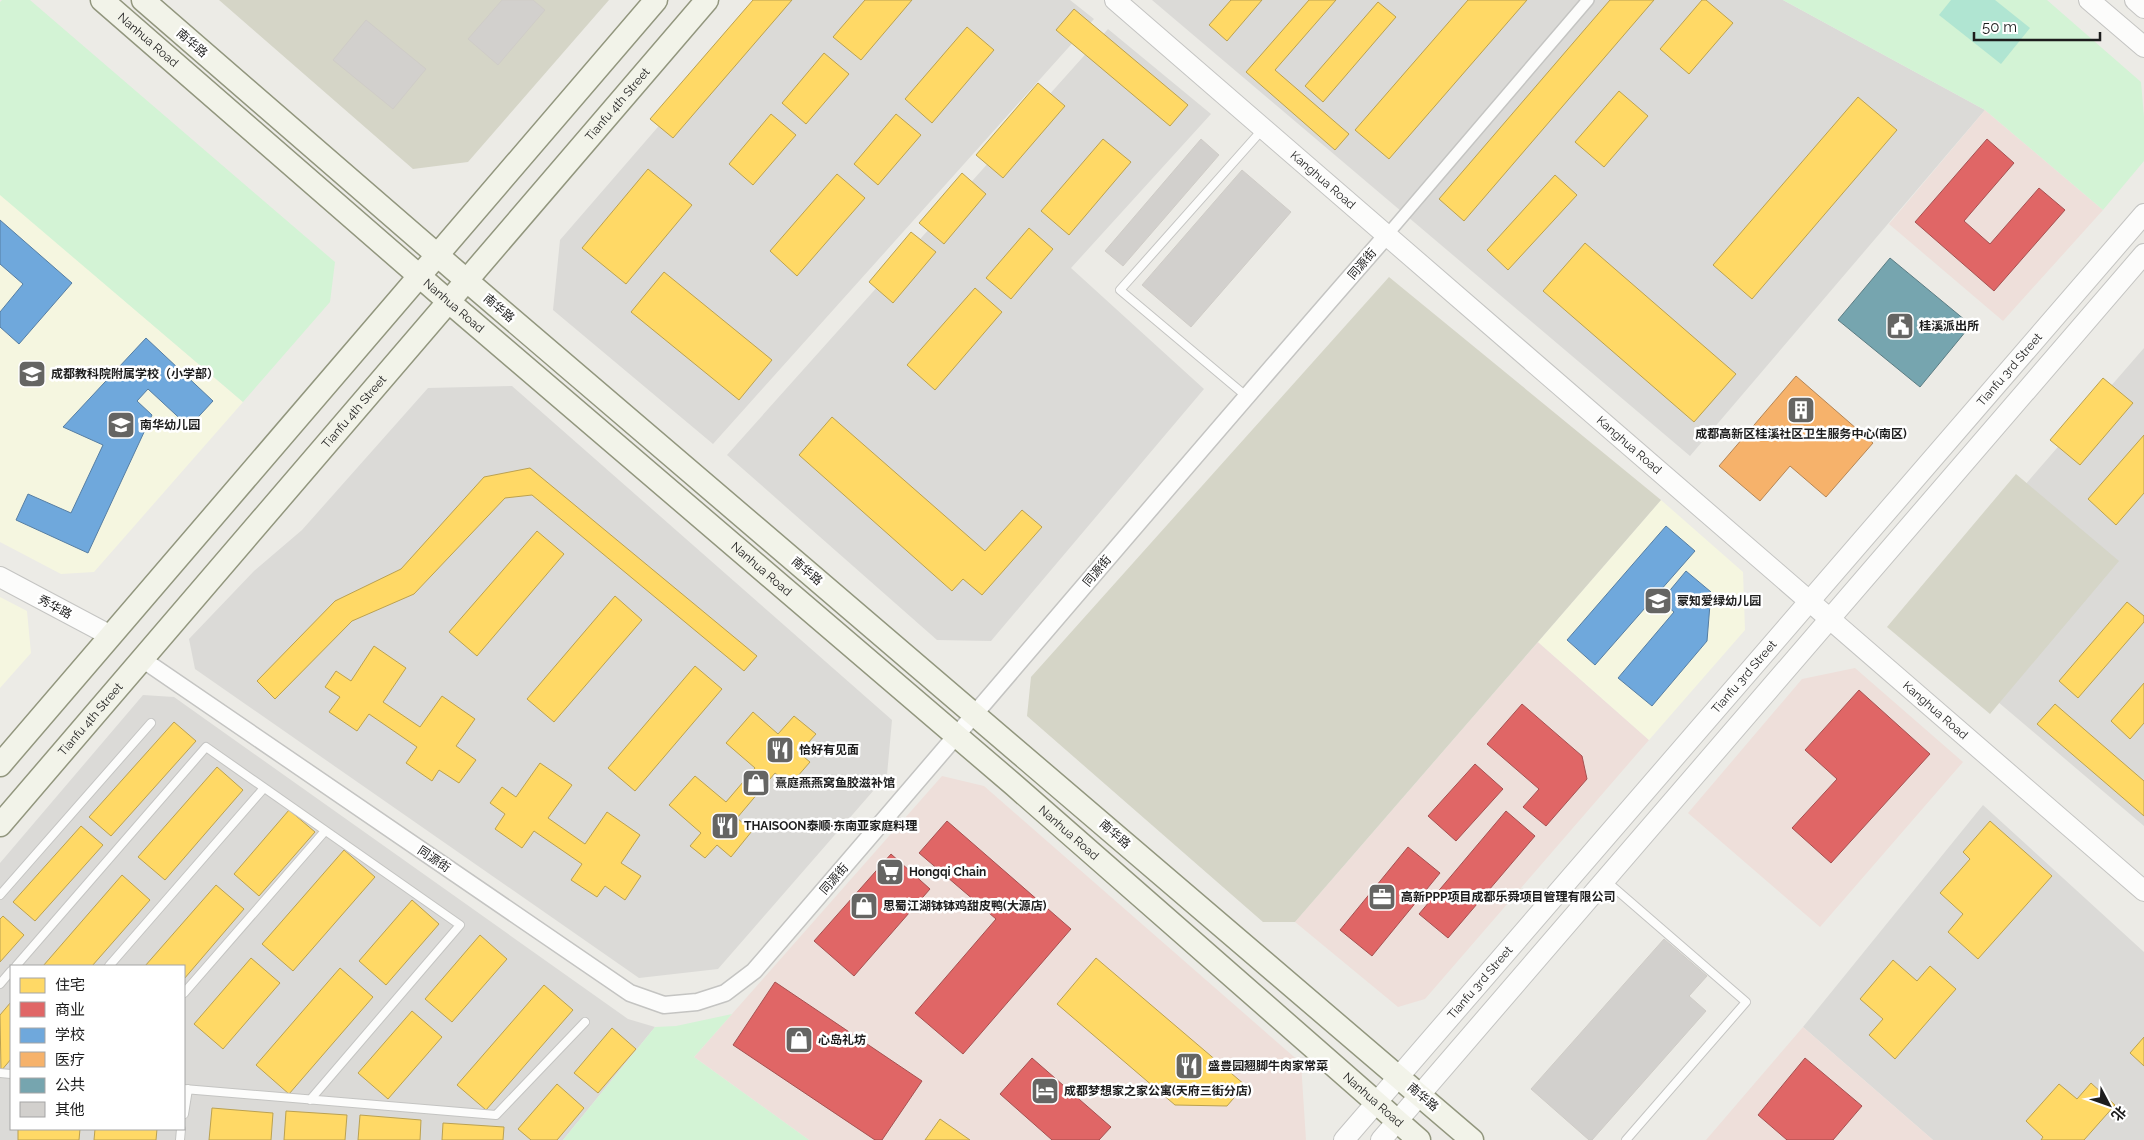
<svg xmlns="http://www.w3.org/2000/svg" width="2144" height="1140" font-family="Raleway,'Noto Sans SC',sans-serif">
<rect width="100%" height="100%" fill="#ecebe6"/>
<path fill="#dbdad7" fill-rule="evenodd" d="M768,0H1070L1094,19L713,444L553,310L560,240Z
M1152,0H1783L1985,110L1690,456Z
M1108,29L1211,114L1071,268L1204,389L991,641L937,640L727,455Z
M2144,348V826L1905,623Z
M512,386L892,720L887,775L718,969L639,978L195,669L189,639L254,571L302,530L428,388Z
M143,695L174,697L628,1019L655,1027L563,1140H0V863ZM11,966H184V1129H11Z
M1983,805L2144,952V1140H1933L1803,1027Z"/>
<path fill="#eedfda" d="M1985,110L2103,210L2003,321L1889,224Z
M1538,642L1649,740L1425,999L1398,1007L1295,922Z
M1855,668L1963,762L1820,927L1688,813L1802,679Z
M942,776L984,786L1301,1063L1306,1140H809L694,1057Z
M1803,1027L1933,1140H1706Z"/>
<path fill="#f5f6e0" d="M0,194L243,402L94,572L61,574L0,542Z
M1661,500L1743,572L1745,630L1649,740L1538,642Z
M0,597L27,611L31,653L0,688Z"/>
<path fill="#d5d5c7" d="M219,0H609L468,162L413,169Z
M1389,277L1661,500L1295,922H1263L1027,716L1031,677Z
M2016,474L2119,561L1990,714L1887,627Z"/>
<path fill="#d3f3d5" d="M2,0H30L335,262L330,302L243,402L0,195V2Z
M1783,0H2047L2141,82L2144,117V161L2103,210L1985,110Z
M732,1014L694,1057L809,1140H563L655,1027L676,1026Z"/>
<path fill="#b0e5d2" d="M1951,0H1995L2030,28L2001,64L1939,15Z"/>
<path fill="#ffd966" stroke="#bba150" d="M753,0H792L673,138L650,119Z
M865,0H912L861,60L833,37Z
M1231,0H1262L1227,41L1209,25Z
M1309,0H1336L1275,70L1349,134L1335,150L1246,72Z
M1468,0H1527L1389,159L1355,130Z
M1610,0H1654L1464,221L1439,199Z
M1702,0H1706L1733,23L1689,74L1660,49Z
M1378,2L1396,17L1323,102L1305,86Z
M1074,9L1188,105L1170,126L1056,30Z
M967,27L994,50L932,123L905,99Z
M824,53L849,74L806,124L782,103Z
M1038,83L1065,106L1003,178L976,155Z
M1619,91L1648,116L1604,167L1575,142Z
M1858,97L1897,130L1752,299L1713,265Z
M771,114L796,135L753,185L729,164Z
M896,114L921,135L878,185L854,164Z
M1103,139L1131,162L1069,235L1041,211Z
M648,169L692,205L626,284L582,248Z
M962,173L986,194L944,244L919,223Z
M837,174L865,198L797,276L770,251Z
M1555,175L1577,195L1508,270L1487,250Z
M1029,228L1053,249L1011,299L986,278Z
M911,232L936,252L893,303L869,282Z
M1585,243L1736,374L1694,422L1543,291Z
M664,272L772,360L739,400L631,312Z
M975,288L1002,312L935,390L907,365Z
M2103,378L2133,403L2080,465L2050,440Z
M832,417L985,551L1022,510L1042,527L982,595L963,579L952,591L799,455Z
M2144,435V493L2116,525L2088,499Z
M530,468L757,656L744,671L532,495L505,498L414,594L352,621L275,699L257,681L335,601L401,569L484,477Z
M537,531L564,554L477,656L449,632Z
M615,596L642,620L554,722L527,699Z
M2127,602L2144,616V622L2078,698L2059,681Z
M374,646L406,668L383,702L420,727L442,696L475,719L456,746L476,760L459,783L439,770L432,781L406,763L417,747L369,714L357,731L329,712L340,697L325,687L336,671L351,681Z
M695,666L722,689L635,791L608,768Z
M2144,683V723L2130,739L2111,721Z
M2055,704L2144,781V816L2037,724Z
M753,712L778,734L794,716L816,734L799,753L810,762L790,785L775,773L737,818L752,831L731,857L717,845L705,858L690,846L701,833L669,805L695,776L726,802L755,768L726,743Z
M174,722L196,741L111,836L89,817Z
M540,763L572,785L548,818L585,844L607,812L640,835L621,863L641,876L625,900L605,886L597,897L571,880L582,864L534,831L522,848L495,829L505,814L490,803L502,787L516,797Z
M217,767L243,790L165,880L138,857Z
M289,810L315,832L259,896L234,874Z
M1990,821L2052,876L1978,959L1948,932L1963,914L1940,893L1970,859L1963,852Z
M81,826L103,845L35,921L13,902Z
M344,850L375,877L293,971L262,944Z
M122,875L150,900L92,966H43Z
M216,885L244,909L184,979V966H145Z
M412,900L439,924L386,985L359,961Z
M3,916L24,935L0,962V919Z
M480,935L507,959L452,1022L425,999Z
M251,958L280,983L223,1049L194,1024Z
M1096,958L1245,1085L1227,1106L1175,1105L1057,1004Z
M1893,960L1917,981L1930,966L1956,989L1895,1059L1869,1035L1883,1019L1860,999Z
M340,968L373,997L289,1094L256,1065Z
M544,985L573,1010L486,1110L457,1085Z
M11,1002V1059L1,1071L0,1015Z
M412,1011L442,1037L388,1099L358,1073Z
M612,1028L636,1049L598,1093L574,1073Z
M2144,1037V1066L2130,1053Z
M2091,1083L2115,1105L2084,1140H2041L2043,1137L2026,1121L2059,1084L2077,1099Z
M557,1084L584,1108L557,1140H531L518,1129Z
M212,1108L273,1113L271,1140H209Z
M286,1111L347,1115L345,1140H284Z
M360,1115L421,1120L420,1140H358Z
M940,1119L970,1140H925Z
M443,1123L504,1127L503,1140H442Z
M18,1129H80L79,1140H18Z
M95,1129H157L156,1140H94Z"/>
<path fill="#e06666" stroke="#a65050" d="M1987,139L2014,163L1964,221L1990,244L2039,188L2065,210L1994,291L1915,222Z
M1859,690L1930,754L1831,863L1792,828L1837,779L1805,750Z
M1522,704L1582,756L1587,779L1546,826L1523,807L1539,789L1487,744Z
M1475,764L1503,789L1456,841L1428,816Z
M1506,811L1535,836L1448,938L1419,914Z
M947,821L1071,929L963,1054L915,1013L996,919L919,853Z
M1408,847L1440,873L1372,956L1340,930Z
M891,854L930,889L854,976L814,941Z
M775,982L922,1081L882,1140H875L733,1045Z
M1032,1058L1111,1127L1099,1140H1052L1000,1094Z
M1805,1058L1862,1106L1833,1140H1787L1758,1115Z"/>
<path fill="#6fa8dc" stroke="#567ea3" d="M0,220L72,283L19,344L0,327V312L23,284L0,264Z
M146,338L213,401L189,427L148,389L137,401L152,415L88,553L16,520L28,494L71,513L103,445L63,427Z
M1666,526L1695,551L1595,665L1567,640Z
M1686,571L1711,592L1707,641L1652,706L1618,678L1674,612L1661,601Z"/>
<path fill="#f6b26b" stroke="#b58554" d="M1796,376L1873,443L1826,497L1790,466L1760,501L1719,466Z"/>
<path fill="#76a5af" stroke="#5b7c83" d="M1890,258L1971,325L1920,387L1838,320Z"/>
<path fill="#d2d0cd" stroke="#cfccc7" d="M502,0H533L545,10L498,65L468,39Z
M366,20L426,69L393,109L333,60Z
M1201,139L1219,155L1123,266L1105,251Z
M1242,170L1291,212L1191,327L1142,285Z
M1664,939L1707,976L1689,996L1706,1011L1592,1140H1589L1531,1089Z"/>
<g fill="none" stroke-linecap="round" stroke-linejoin="round">
<defs>
<path id="service" d="M1246,396L1120,290L1262,130
M1605,880L1746,1002L1626,1140
M0,895L151,723
M16,966L206,747L460,925L310,1100
M109,966L264,788
M0,984L11,971
M184,993L325,831
M0,1073L11,1074
M184,1089L496,1115L585,1022
M184,1114L188,1089
M180,1140L181,1129"/>
<path id="pedestrian" d="M1387,235L1588,0"/>
<path id="minor" d="M142,659L630,993L664,1005L697,1002L725,993L754,971C966,726 1174,478 1387,235"/>
<g id="tertiary">
<path id="s1" d="M1115,0L2144,891"/>
<path d="M2089,0L2144,47"/>
<path d="M2135,0L2144,8"/>
<path d="M0,577L111,636"/>
<path id="s2" d="M1344,1140L2144,214"/>
<path d="M1381,1140L2144,254"/>
</g>
<g id="secondary">
<path id="s3" d="M102,0L448,301L1014,785L1419,1140"/>
<path d="M143,0L466,280L1472,1140"/>
<path d="M0,765L656,0"/>
<path id="s4" d="M0,825L707,0"/>
</g>
</defs>
<use href="#service" stroke="#c4c4c2" stroke-width="10"/>
<use href="#pedestrian" stroke="#c4c4c2" stroke-width="14"/>
<use href="#minor" stroke="#c4c4c2" stroke-width="19"/>
<use href="#tertiary" stroke="#c4c4c2" stroke-width="22"/>
<use href="#secondary" stroke="#92967e" stroke-width="25"/>
<use href="#service" stroke="#fcfcfb" stroke-width="8"/>
<use href="#pedestrian" stroke="#fcfcfb" stroke-width="11"/>
<use href="#minor" stroke="#fcfcfb" stroke-width="16"/>
<use href="#tertiary" stroke="#fcfcfb" stroke-width="20"/>
<use href="#secondary" stroke="#f2f3e9" stroke-width="22"/>
</g>
<defs>
<symbol id="civic-square" viewBox="-11 -11 22 22"><rect x="-9" y="-9" width="18" height="18" rx="4" fill="#656563" stroke="#fff"/><path d="M-.6-6.5H3V-4.5H.6V-3L4-1V1h2V6H-6V1h2V-1L-.6-3ZM-1.2 2.5V6h2.4V2.5Z" fill="#fff"/></symbol>
<symbol id="school-square" viewBox="-11 -11 22 22"><rect x="-9" y="-9" width="18" height="18" rx="4" fill="#656563" stroke="#fff"/><path d="M0-5L7-2L0 1L-7-2ZM-4 1L0 2.5L4 1V4Q0 6-4 4Z" fill="#fff"/></symbol>
<symbol id="building-square" viewBox="-11 -11 22 22"><rect x="-9" y="-9" width="18" height="18" rx="4" fill="#656563" stroke="#fff"/><path d="M-4-6H4V6H1V3H-1V6H-4ZM-2.5-4.3h1.7v1.8h-1.7ZM.8-4.3h1.7v1.8H.8ZM-2.5-1h1.7V.8h-1.7ZM.8-1h1.7V.8H.8Z" fill="#fff"/></symbol>
<symbol id="restaurant-square" viewBox="-11 -11 22 22"><rect x="-9" y="-9" width="18" height="18" rx="4" fill="#656563" stroke="#fff"/><path d="M-5-6h1v4h1v-4h1v4h1v-4h1v5L-1.5 .5V6h-2V.5L-5-1ZM5-6V6H3V1.5H1.5Q1.5-4 5-6Z" fill="#fff"/></symbol>
<symbol id="shop-square" viewBox="-11 -11 22 22"><rect x="-9" y="-9" width="18" height="18" rx="4" fill="#656563" stroke="#fff"/><path d="M-5-2.5h2.3a2.7 3.5 0 0 1 5.4 0H5L5.5 6h-11ZM-1.5-2.5h3a1.5 2.3 0 0 0-3 0Z" fill="#fff"/></symbol>
<symbol id="supermarket-square" viewBox="-11 -11 22 22"><rect x="-9" y="-9" width="18" height="18" rx="4" fill="#656563" stroke="#fff"/><path d="M-6-5.5h2.5l.6 2H6L4.5 2H-2.5L-4.4-4H-6ZM-1.5 3.2a1.3 1.3 0 1 0 .1 0ZM3 3.2a1.3 1.3 0 1 0 .1 0Z" fill="#fff"/></symbol>
<symbol id="office-square" viewBox="-11 -11 22 22"><rect x="-9" y="-9" width="18" height="18" rx="4" fill="#656563" stroke="#fff"/><path d="M-6-3h4V-5.5h4V-3h4V5H-6ZM-1-4.5V-3h2v-1.5ZM-6 0V1H6V0Z" fill="#fff"/></symbol>
<symbol id="hotel-square" viewBox="-11 -11 22 22"><rect x="-9" y="-9" width="18" height="18" rx="4" fill="#656563" stroke="#fff"/><path d="M-6-4.5h1.5V1H6V5H4.5V3h-9V5H-6ZM-4 0a1.8 1.8 0 1 1 3.6 0ZM.5 0V-2.5h3Q6-2.5 6 0Z" fill="#fff"/></symbol>
</defs>
<g fill-rule="evenodd">
<use href="#civic-square" x="1884" y="310" width="32" height="32"/>
<use href="#school-square" x="16" y="358" width="32" height="32"/>
<use href="#building-square" x="1785" y="394" width="32" height="32"/>
<use href="#school-square" x="105" y="409" width="32" height="32"/>
<use href="#school-square" x="1642" y="585" width="32" height="32"/>
<use href="#restaurant-square" x="764" y="734" width="32" height="32"/>
<use href="#shop-square" x="740" y="767" width="32" height="32"/>
<use href="#restaurant-square" x="709" y="810" width="32" height="32"/>
<use href="#supermarket-square" x="874" y="856" width="32" height="32"/>
<use href="#office-square" x="1366" y="881" width="32" height="32"/>
<use href="#shop-square" x="848" y="890" width="32" height="32"/>
<use href="#shop-square" x="783" y="1024" width="32" height="32"/>
<use href="#restaurant-square" x="1173" y="1050" width="32" height="32"/>
<use href="#hotel-square" x="1029" y="1075" width="32" height="32"/>
</g>
<g text-anchor="middle" dominant-baseline="central" stroke-width="5" stroke-linejoin="round" paint-order="stroke">
<g font-size="12" fill="#1d1d1d" stroke="#fff">
<text stroke="none"><textPath href="#s3" startOffset="61">Nanhua Road</textPath></text>
<text transform="translate(192 43) rotate(41)">南华路</text>
<text stroke="none"><textPath href="#s4" startOffset="949">Tianfu 4th Street</textPath></text>
<text stroke="none"><textPath href="#s1" startOffset="275">Kanghua Road</textPath></text>
<text transform="translate(1362 264) rotate(-49)">同源街</text>
<text stroke="none"><textPath href="#s3" startOffset="466">Nanhua Road</textPath></text>
<text transform="translate(499 308) rotate(40)">南华路</text>
<text stroke="none"><textPath href="#s2" startOffset="1018">Tianfu 3rd Street</textPath></text>
<text stroke="none"><textPath href="#s4" startOffset="544">Tianfu 4th Street</textPath></text>
<text stroke="none"><textPath href="#s1" startOffset="680">Kanghua Road</textPath></text>
<text stroke="none"><textPath href="#s3" startOffset="871">Nanhua Road</textPath></text>
<text transform="translate(807 571) rotate(40)">南华路</text>
<text transform="translate(1097 571) rotate(-50)">同源街</text>
<text transform="translate(55 607) rotate(28)">秀华路</text>
<text stroke="none"><textPath href="#s2" startOffset="612">Tianfu 3rd Street</textPath></text>
<text stroke="none"><textPath href="#s1" startOffset="1085">Kanghua Road</textPath></text>
<text stroke="none"><textPath href="#s4" startOffset="139">Tianfu 4th Street</textPath></text>
<text stroke="none"><textPath href="#s3" startOffset="1276">Nanhua Road</textPath></text>
<text transform="translate(1115 834) rotate(41)">南华路</text>
<text transform="translate(434 859) rotate(34)">同源街</text>
<text transform="translate(834 879) rotate(-49)">同源街</text>
<text stroke="none"><textPath href="#s2" startOffset="208">Tianfu 3rd Street</textPath></text>
<text transform="translate(1423 1097) rotate(40)">南华路</text>
<text stroke="none"><textPath href="#s3" startOffset="1681">Nanhua Road</textPath></text>
</g>
<g font-size="12" font-weight="bold" fill="#1d1d1d" stroke="#fff" text-anchor="start">
<text x="1919" y="326">桂溪派出所</text>
<text x="51" y="374">成都教科院附属学校（小学部）</text>
<text x="140" y="425">南华幼儿园</text>
<text x="1801" y="434" text-anchor="middle">成都高新区桂溪社区卫生服务中心(南区)</text>
<text x="1677" y="601">蒙知爱绿幼儿园</text>
<text x="799" y="750">恰好有见面</text>
<text x="775" y="783">熹庭燕燕窝鱼胶滋补馆</text>
<text x="744" y="826">THAISOON泰顺·东南亚家庭料理</text>
<text x="909" y="872">Hongqi Chain</text>
<text x="1401" y="897">高新PPP项目成都乐舜项目管理有限公司</text>
<text x="883" y="906">思蜀江湖钵钵鸡甜皮鸭(大源店)</text>
<text x="818" y="1040">心岛礼坊</text>
<text x="1208" y="1066">盛豊园翘脚牛肉家常菜</text>
<text x="1064" y="1091">成都梦想家之家公寓(天府三街分店)</text>
</g>
</g>
<rect x="10" y="965" width="175" height="165" fill="#ffffff" stroke="#a5a5a5"/>
<rect x="20" y="978" width="25" height="15" fill="#ffd966" stroke="#a5a5a5"/>
<text x="55" y="990" font-size="15" fill="#1d1d1d">住宅</text>
<rect x="20" y="1002" width="25" height="15" fill="#e06666" stroke="#a5a5a5"/>
<text x="55" y="1015" font-size="15" fill="#1d1d1d">商业</text>
<rect x="20" y="1028" width="25" height="15" fill="#6fa8dc" stroke="#a5a5a5"/>
<text x="55" y="1040" font-size="15" fill="#1d1d1d">学校</text>
<rect x="20" y="1052" width="25" height="15" fill="#f6b26b" stroke="#a5a5a5"/>
<text x="55" y="1065" font-size="15" fill="#1d1d1d">医疗</text>
<rect x="20" y="1078" width="25" height="15" fill="#76a5af" stroke="#a5a5a5"/>
<text x="55" y="1090" font-size="15" fill="#1d1d1d">公共</text>
<rect x="20" y="1102" width="25" height="15" fill="#d2d0cd" stroke="#a5a5a5"/>
<text x="55" y="1115" font-size="15" fill="#1d1d1d">其他</text>
<g transform="translate(2109 1105) rotate(131)" stroke="#ffffff" stroke-width="4" paint-order="stroke">
<path d="M0-4L9 19L0 12L-9 19Z" fill="#1d1d1d"/>
<text y="-8" font-size="14" font-weight="bold" text-anchor="middle" fill="#1d1d1d">北</text>
</g>
<path d="M1974 32v8h126v-8" fill="none" stroke="#1d1d1d" stroke-width="2.5"/>
<text x="1982" y="32" font-size="15" fill="#1d1d1d" stroke="#ffffff" stroke-width="4" paint-order="stroke">50 m</text>
</svg>
